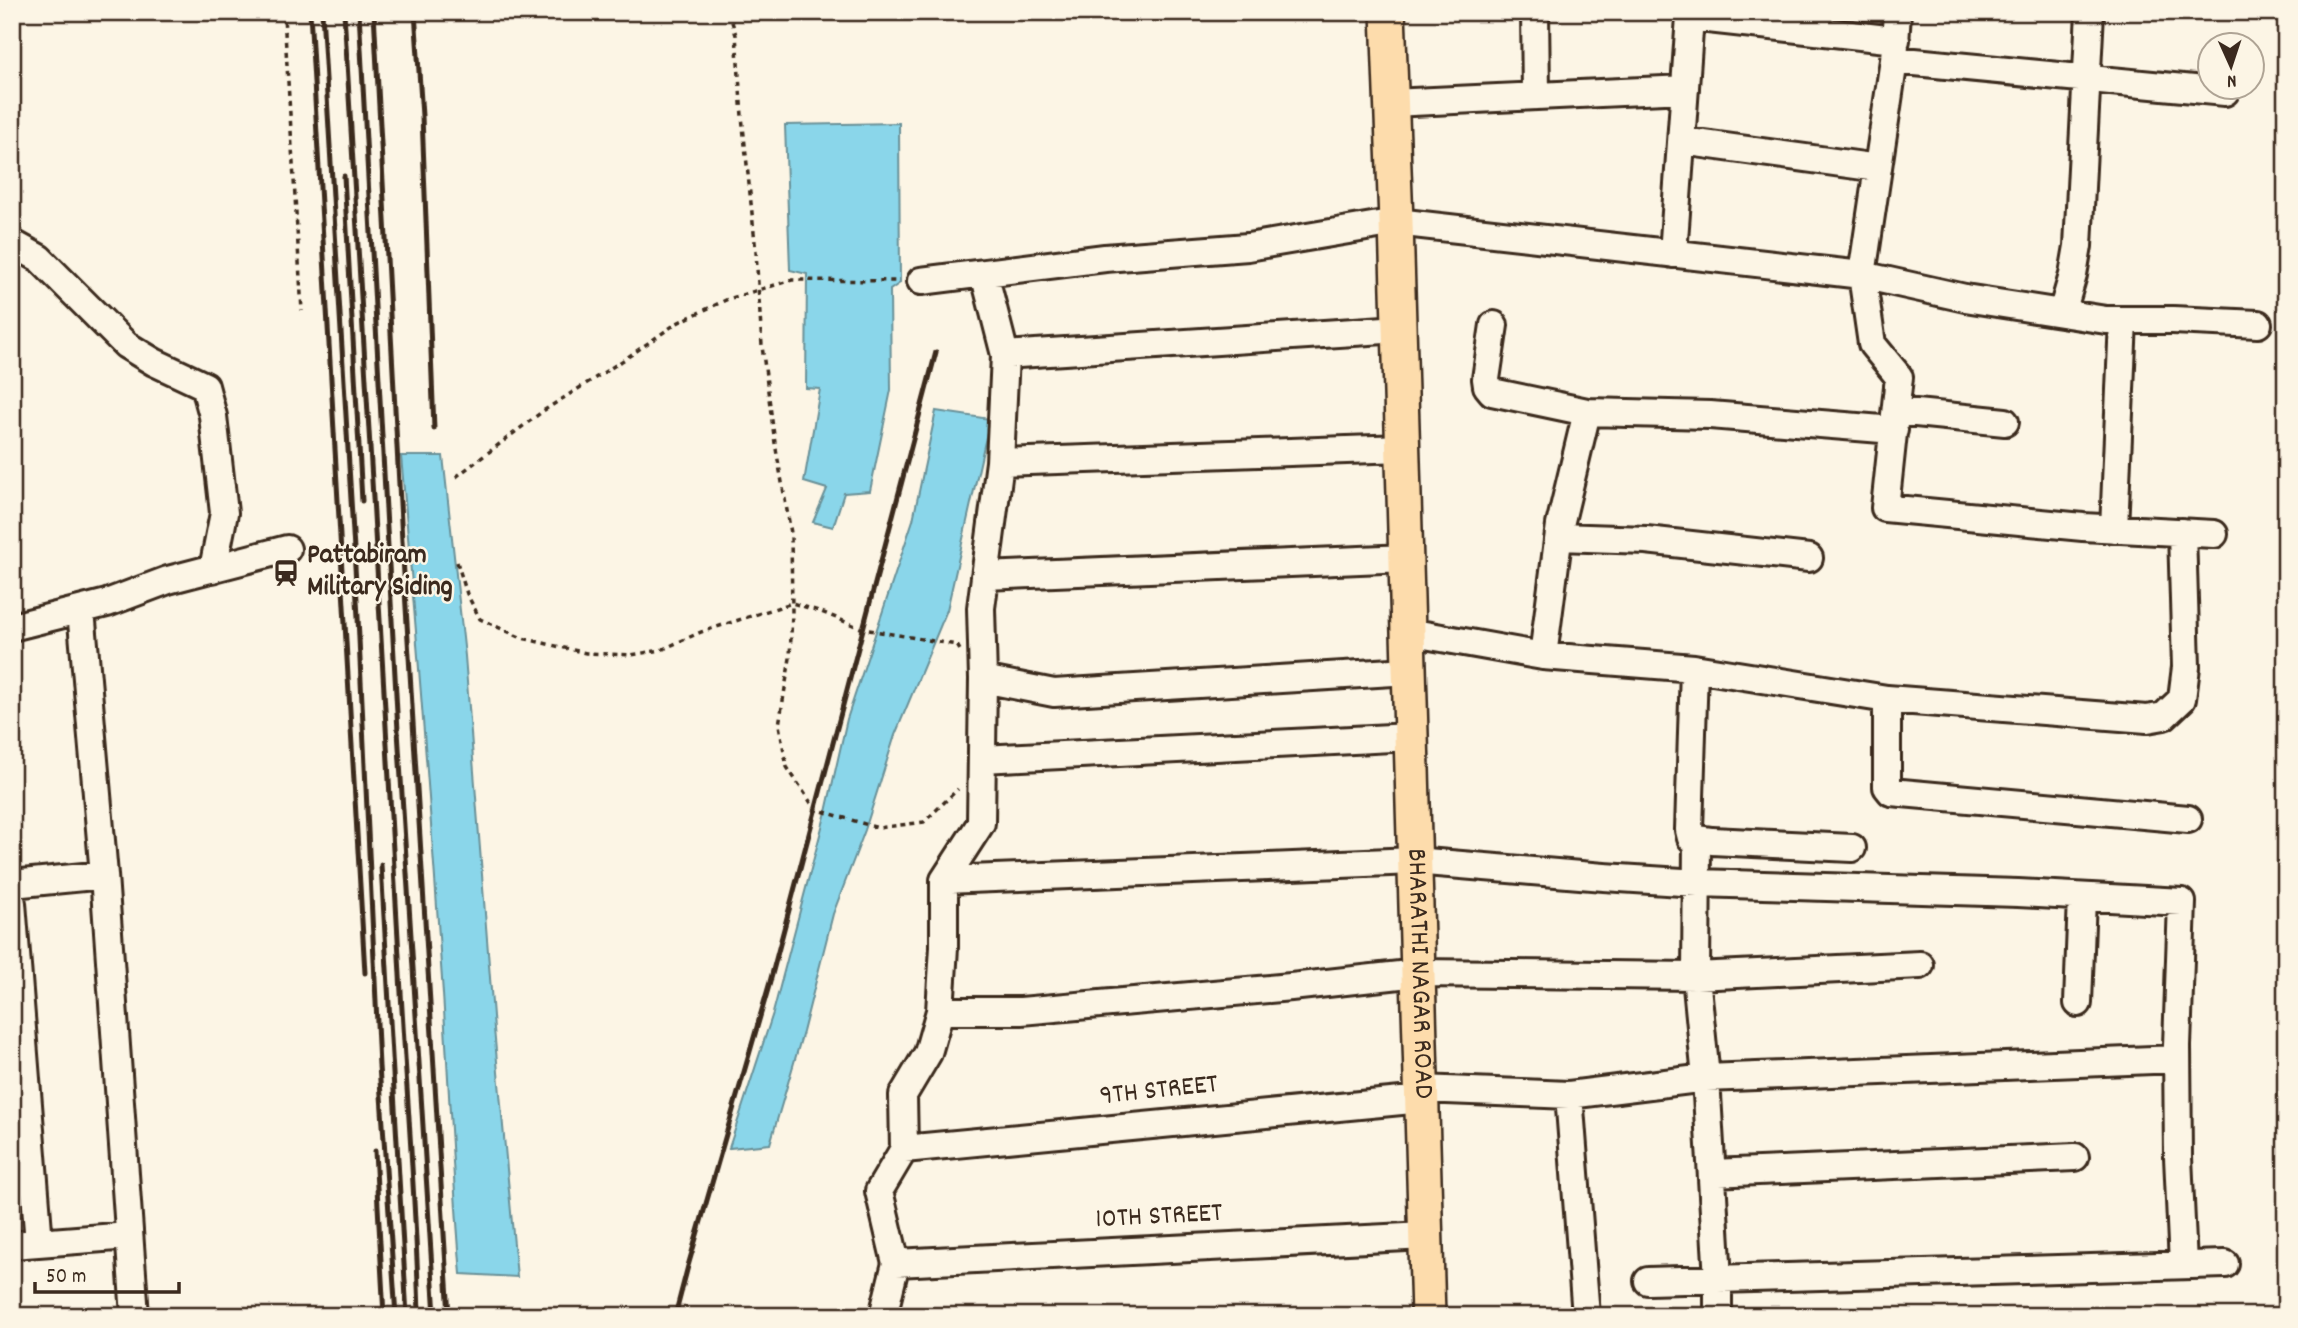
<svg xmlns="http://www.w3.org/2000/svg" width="2298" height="1328" font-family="Dekko,sans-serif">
<rect width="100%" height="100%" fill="#fcf5e5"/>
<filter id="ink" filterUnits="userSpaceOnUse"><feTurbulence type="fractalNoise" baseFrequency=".0143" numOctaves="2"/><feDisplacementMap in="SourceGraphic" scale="14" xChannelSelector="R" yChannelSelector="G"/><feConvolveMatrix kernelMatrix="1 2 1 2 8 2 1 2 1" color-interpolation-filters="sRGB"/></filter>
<g filter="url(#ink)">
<path fill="#8ad6ea" stroke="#6a9198" stroke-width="2" d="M899,123L900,283L890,290L891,390L870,491L844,493L833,527L813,522L827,489L804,482L820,389L806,388L807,274L790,270L785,125Z
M936,411L990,419L947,610L895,735L865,830L833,914L803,1032L770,1144L729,1148L773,1013L826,812L847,719L913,520Z
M401,456H443L465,656L494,1029L517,1277L461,1274C453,1181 449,1088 443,994C431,815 417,635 401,456Z"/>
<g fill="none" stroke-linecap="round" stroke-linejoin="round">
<defs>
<path id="minor" d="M1535,12L1536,95
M1897,12L1894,60L1862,275L1872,344L1899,377L1885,508L2083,527L2214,534
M1894,60L2225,92
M1391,103L1685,89
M1682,141L1878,168
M12,243L39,258L126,345L154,362L205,386L213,416L224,513L213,569
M1673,254L1690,17L1896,40
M984,273L1005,355L1000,462L981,608L983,679L981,823L944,880V947L940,1011H1021L1291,987L1418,973L1696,976L1920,965
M921,281L1105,258L1248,247L1396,222L1862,275L1965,298L2106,320H2173L2258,324
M2062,313L2073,275L2078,246L2090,12
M1494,325L1486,379L1487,386L1492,392L1587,412
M1005,355L1400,329
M1896,411L2005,422
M1000,462L1403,448
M2114,529L2123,320
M1559,537L1646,540L1809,558
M985,576L1406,558
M81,610L104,875L135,1316
M12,627L107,603L168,580L287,549
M1408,632L1543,656L1694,668L1887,699L2147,719L2164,716L2182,699L2186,667L2182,532
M1543,656L1560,525L1587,412L1710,415L1894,430
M1694,668L1689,830L1691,838L1712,841L1852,848
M983,679L1054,693L1409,671
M1887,699V787L1891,792L2188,819
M982,759L1411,737
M1697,840L1696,976L1706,1078L1718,1279V1316
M944,880L1414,861L1604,877L1698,883L2018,893L2182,902L2177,1046L2178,1157L2183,1265
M12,884L104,875
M12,903L39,1243
M2078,1003L2082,897
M1421,1089L1569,1095L1586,1316
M1569,1095L1706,1078L2177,1059
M904,1149L1422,1099
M1712,1173L2075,1157
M12,1245L129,1236
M896,1263L1426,1236
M1648,1281L2225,1264
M883,1316L896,1263L879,1191L904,1149L903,1095L928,1053L940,1011"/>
<g id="major">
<path id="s1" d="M1388,12L1396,222L1428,1316"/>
</g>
</defs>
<use href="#minor" stroke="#3b2a1e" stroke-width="32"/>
<use href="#major" stroke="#3b2a1e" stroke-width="38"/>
<path stroke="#3b2a1e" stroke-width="3.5" stroke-dasharray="5 5" stroke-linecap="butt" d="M281,12L284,16L302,311
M729,12L736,35L742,116L756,252L762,346L775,443L791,533L792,613L790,658L779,725L787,767L815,809L878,828L924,822L958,789
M456,477L543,411L625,359L677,323L728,299L792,280L898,281
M457,562L467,594L480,619L522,638L586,653L631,655L661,650L701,632L792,603L819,611L863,629L957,645L960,650"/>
<use href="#minor" stroke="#fcf5e5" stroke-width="26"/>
<use href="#major" stroke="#fddcac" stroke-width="33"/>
<path stroke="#3b2a1e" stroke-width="5" d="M310,12L365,973
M322,12L358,617L379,1066L396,1316
M344,12C364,327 381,641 399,956C405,1076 416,1195 419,1316
M359,12L398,731L435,1316
M374,12L402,541L449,1316
M415,12L422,116L434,429
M344,176L362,501
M381,865L407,1316
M375,1151L384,1316
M675,1316L688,1266L770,982L936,352"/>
</g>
</g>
<defs>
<symbol id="station-bare" viewBox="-9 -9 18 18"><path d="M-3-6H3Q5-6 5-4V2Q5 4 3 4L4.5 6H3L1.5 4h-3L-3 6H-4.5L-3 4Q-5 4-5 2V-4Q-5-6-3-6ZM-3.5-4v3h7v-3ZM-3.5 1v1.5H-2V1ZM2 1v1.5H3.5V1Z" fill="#3b2a1e" stroke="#fcf5e5" stroke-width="2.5" paint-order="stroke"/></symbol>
</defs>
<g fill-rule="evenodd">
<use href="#station-bare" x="267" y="554" width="38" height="38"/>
</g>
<g text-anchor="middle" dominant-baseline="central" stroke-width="5" stroke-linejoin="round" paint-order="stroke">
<g font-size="28" font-weight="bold" fill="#3b2a1e" stroke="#fcf5e5" text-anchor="start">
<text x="307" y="557">Pattabiram<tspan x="307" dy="32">Military Siding</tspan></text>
</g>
<g font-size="28" fill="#3b2a1e" stroke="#fcf5e5">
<text stroke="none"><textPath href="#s1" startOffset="962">BHARATHI NAGAR ROAD</textPath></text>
<text transform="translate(1159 1092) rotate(-6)">9TH STREET</text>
<text transform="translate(1159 1218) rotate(-3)">10TH STREET</text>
</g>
</g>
<rect width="2298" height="1328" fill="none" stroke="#fcf5e5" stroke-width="42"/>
<rect x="21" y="21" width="2256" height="1286" fill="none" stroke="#3b2a1e" stroke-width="2.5" filter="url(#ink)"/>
<g transform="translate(2231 66) rotate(177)"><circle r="33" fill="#fcf5e5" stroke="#afa495" stroke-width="2"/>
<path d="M0-5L12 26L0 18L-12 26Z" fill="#3b2a1e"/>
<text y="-10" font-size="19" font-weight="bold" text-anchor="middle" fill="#3b2a1e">N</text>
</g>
<path d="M35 1282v10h144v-10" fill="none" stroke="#3b2a1e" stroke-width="3.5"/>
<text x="46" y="1282" font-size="21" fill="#3b2a1e" stroke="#fcf5e5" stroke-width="5" paint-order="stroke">50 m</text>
</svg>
